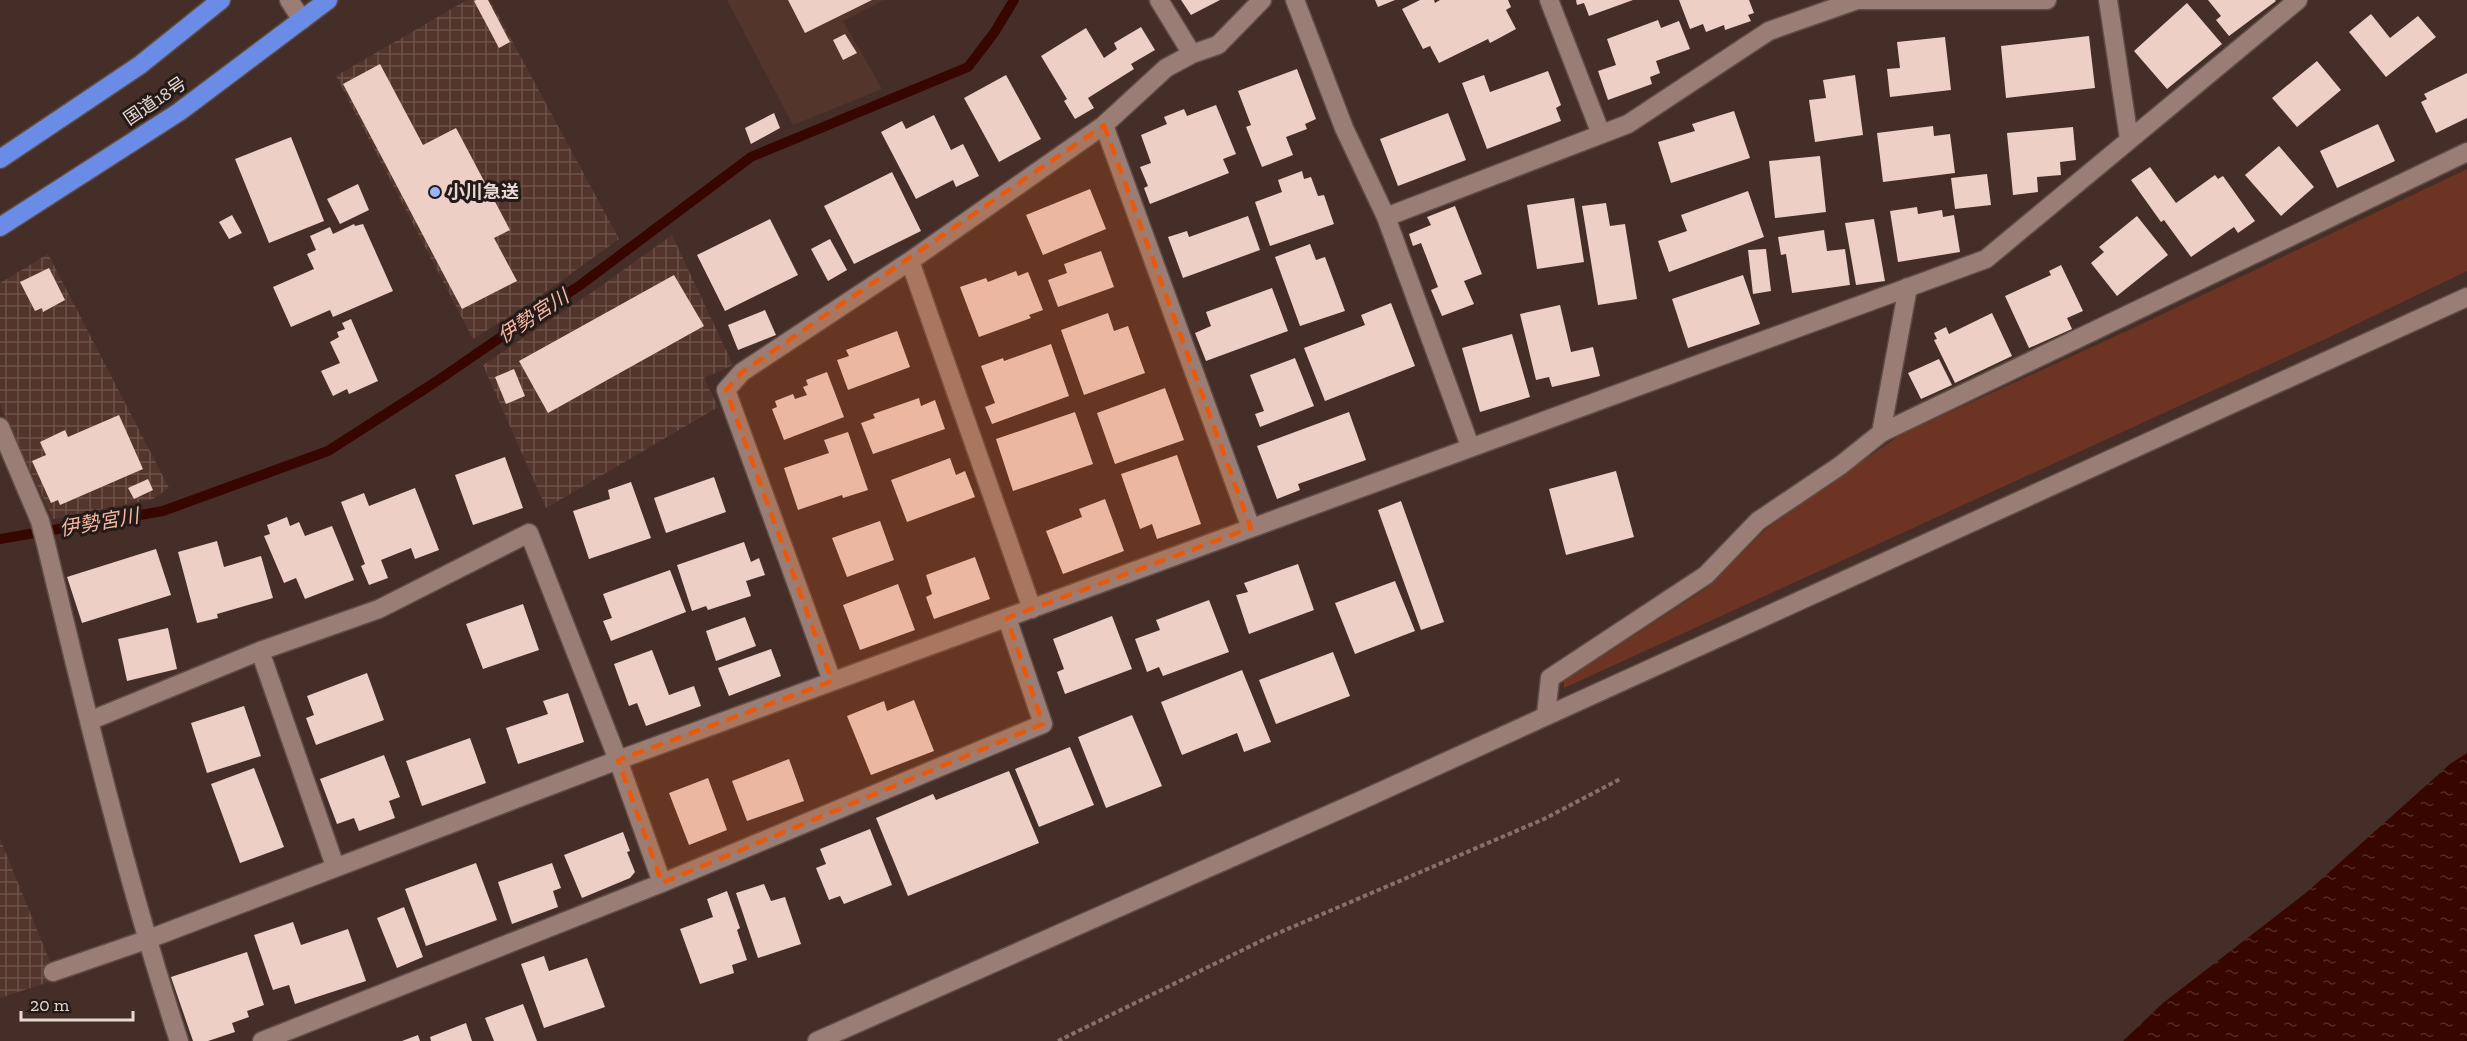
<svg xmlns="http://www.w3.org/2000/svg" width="2467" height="1041" font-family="'Zilla Slab','Noto Sans JP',serif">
<defs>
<pattern id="industrial-grid" width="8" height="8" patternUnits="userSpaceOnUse" patternTransform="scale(1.5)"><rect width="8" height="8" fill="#53352c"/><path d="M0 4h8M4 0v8" fill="none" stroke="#6c524a"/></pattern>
<pattern id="water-ripples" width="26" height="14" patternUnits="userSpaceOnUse" patternTransform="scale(1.5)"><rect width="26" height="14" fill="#380600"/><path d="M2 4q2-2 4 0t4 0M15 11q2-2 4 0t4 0" fill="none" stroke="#552a24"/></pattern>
</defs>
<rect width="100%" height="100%" fill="#462e28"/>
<path fill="#53352c" d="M727,0H885L843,21L882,89L793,125Z"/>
<path fill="url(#industrial-grid)" d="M467,0H490L619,239L532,302L473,339L336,76Z
M672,235L733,365L704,378L718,407L546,508L483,365L600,287Z
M48,254L169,488L153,499L53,519L0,405V283Z
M0,839L49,959L52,981L0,998Z"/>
<path fill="#6d3323" d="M2467,169V271L2334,335L1564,688V681L1705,589L1767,528L1900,435L2144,323Z"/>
<path fill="url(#water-ripples)" d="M2467,753V1041H2123L2163,1003L2307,892L2450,764Z"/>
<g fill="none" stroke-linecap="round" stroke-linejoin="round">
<path stroke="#380600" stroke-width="10" d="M0,539L163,511L328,451L434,383L520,324L579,286L751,157L968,67L994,33L1014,0"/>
</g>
<path fill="#edcfc6" d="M476,0H488L510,42L499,48L474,1Z
M788,0H872L805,33Z
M1181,0H1220L1191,15Z
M1375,0H1395L1378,7Z
M1420,0H1434L1435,3L1440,0H1508L1511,7L1506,10L1516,29L1490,43L1488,39L1439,63L1430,46L1423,49L1402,9Z
M1576,0H1633L1589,16L1584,3L1577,5Z
M1679,0H1749L1754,13L1748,15L1751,21L1725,30L1724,25L1706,32L1703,24L1690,29Z
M2208,0H2275L2276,1L2229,36L2216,20L2221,16Z
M2187,3L2222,44L2167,89L2134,51Z
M2371,14L2390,38L2418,16L2436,37L2386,77L2349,32Z
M1658,20L1661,28L1679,21L1690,49L1656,61L1660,73L1650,77L1652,84L1608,100L1598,71L1616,65L1607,39Z
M1141,27L1155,50L1131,64L1134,69L1088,98L1094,108L1075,119L1064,101L1067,99L1041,56L1086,28L1104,58L1117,49L1114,43Z
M845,34L857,53L843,60L833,40Z
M2089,36L2095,88L2006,98L2001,46Z
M1945,37L1951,90L1890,97L1887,69L1900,68L1897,42Z
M2317,61L2341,90L2297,127L2272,98Z
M380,64L423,145L456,128L510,230L494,238L517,281L462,309L343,84Z
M1297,69L1316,119L1305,124L1307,129L1286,137L1293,155L1262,167L1246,127L1251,125L1238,91Z
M1548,71L1561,105L1556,108L1561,121L1487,149L1462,83L1484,75L1490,92Z
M2467,73V118L2436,133L2421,102L2427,99L2424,94Z
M1006,75L1041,139L999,162L964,98Z
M1855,75L1863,135L1815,142L1809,100L1826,98L1823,80Z
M1216,105L1236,154L1223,159L1229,173L1150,204L1144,188L1148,186L1140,167L1151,163L1141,135L1167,124L1164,117L1184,109L1187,116Z
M1734,111L1750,158L1671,183L1658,142L1695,131L1692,124Z
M774,113L780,128L751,144L745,128Z
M1448,113L1466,160L1398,186L1380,139Z
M934,115L951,150L963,144L979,176L956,187L953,180L916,199L881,132L902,121L906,129Z
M2378,124L2395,161L2337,188L2320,151Z
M1933,126L1934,136L1950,134L1955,173L1883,182L1877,133Z
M2073,127L2076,160L2060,162L2061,175L2037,177L2038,192L2013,195L2007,133Z
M291,137L324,221L269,243L235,159Z
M2279,146L2314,187L2281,216L2245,175Z
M1820,156L1826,212L1775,218L1769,161Z
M2150,167L2176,203L2215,175L2218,179L2223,176L2255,221L2238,233L2234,227L2191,257L2164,220L2161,222L2131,180Z
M1302,171L1304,179L1311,177L1318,196L1324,195L1334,224L1270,246L1255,202L1282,192L1278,180Z
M892,172L921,231L854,264L824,206Z
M1987,174L1991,205L1955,209L1951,178Z
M358,184L369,210L340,224L327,199Z
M1090,189L1106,229L1043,255L1026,215Z
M1748,191L1764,237L1669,272L1658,241L1687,231L1681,215Z
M1574,198L1584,262L1537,269L1527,205Z
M1606,203L1610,226L1625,224L1637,299L1598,305L1582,206Z
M1455,206L1482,274L1464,281L1474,304L1442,316L1431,290L1438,287L1421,243L1413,246L1409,234L1431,225L1427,217Z
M1917,207L1918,214L1942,210L1943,217L1954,215L1960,252L1898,262L1890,211Z
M232,215L242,233L229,239L219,222Z
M1248,216L1260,250L1183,278L1168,237L1187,231L1189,237Z
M2137,216L2168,255L2117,296L2091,263L2104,252L2099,247Z
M770,219L798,275L725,311L697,255Z
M1874,219L1885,281L1856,285L1845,223Z
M354,224L355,226L363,224L393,291L333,317L330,310L291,327L273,287L314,269L307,254L316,250L310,236L330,227L333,234Z
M1824,230L1827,251L1845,249L1850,285L1792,293L1786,254L1781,255L1778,237Z
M830,239L847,270L828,281L811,249Z
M1310,244L1316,260L1325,257L1345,311L1300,326L1275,257Z
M1766,249L1771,291L1753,294L1748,250Z
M1101,251L1114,287L1058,307L1048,280L1067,273L1064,264Z
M2061,265L2083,311L2067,318L2072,329L2029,348L2005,296L2051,275L2049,271Z
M49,268L65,300L43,312L42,308L35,311L20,282Z
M1016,271L1018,276L1028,272L1043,310L1029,315L1031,318L979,337L960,287L986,278L988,282Z
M674,275L704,326L548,413L519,361Z
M1743,275L1760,324L1688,348L1672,299Z
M1272,288L1288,331L1206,361L1195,333L1211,326L1206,312Z
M1391,303L1415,366L1325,401L1304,348L1365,325L1361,315Z
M1560,305L1571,352L1593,347L1600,376L1552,387L1549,377L1536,380L1520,314Z
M765,310L776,335L738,350L728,325Z
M1108,313L1114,331L1128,326L1145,373L1084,395L1061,330Z
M1992,313L2012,356L1955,383L1934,340L1937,339L1934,333L1946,327L1949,334Z
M351,319L378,381L349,394L347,389L333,396L321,371L340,363L330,342L339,337L337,332L345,329L342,323Z
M897,331L910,367L848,390L837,360L849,356L846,350Z
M1512,334L1530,397L1480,412L1462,348Z
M1051,344L1069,396L992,424L985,407L995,403L981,366L1003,358L1004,361Z
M1295,358L1314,406L1260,427L1255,414L1264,411L1250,375Z
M1939,359L1952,385L1921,399L1908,373Z
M514,369L525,396L506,404L495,377Z
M827,372L844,417L784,440L772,409L777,407L775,401L793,394L795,399L807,395L803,387L808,385L806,380Z
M1165,388L1184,440L1115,464L1097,413Z
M919,398L921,406L935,400L945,429L873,454L861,423L875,418L873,414Z
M1075,412L1093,464L1013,491L996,439Z
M1349,412L1366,460L1298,484L1300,490L1277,499L1257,446Z
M119,415L143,469L60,505L58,500L51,503L32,461L46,455L40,442L65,430L68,437Z
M848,432L868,490L843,498L842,495L798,510L784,468L829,453L824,440Z
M1177,455L1201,524L1157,539L1152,524L1140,529L1121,474Z
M505,457L523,508L473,525L455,475Z
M950,458L956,475L965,471L975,497L907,522L891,480Z
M1616,471L1634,537L1566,555L1549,489Z
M714,477L726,512L666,533L654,498Z
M148,479L153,490L134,499L128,488Z
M631,482L651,538L589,559L573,511L610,499L608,490Z
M415,488L439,550L415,559L411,548L381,560L388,578L369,585L361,566L365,564L341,502L364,493L369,506Z
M1105,499L1124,551L1063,574L1046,531L1082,517L1079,509Z
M1401,501L1444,622L1421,630L1378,510Z
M287,517L290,526L299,522L305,536L332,526L354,580L305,599L296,578L284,583L264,536L270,534L267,525Z
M880,521L894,560L847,577L832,538Z
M217,541L224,567L261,556L273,598L217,614L218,618L197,623L178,552Z
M744,542L751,562L759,558L765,575L746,581L751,596L708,610L706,606L692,611L677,565Z
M156,549L171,595L82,623L67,577Z
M975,557L990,599L934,619L926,597L932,594L926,575Z
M1298,564L1314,610L1249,634L1236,595L1248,592L1244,583Z
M670,570L686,612L611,641L603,621L612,618L603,594Z
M1395,581L1415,631L1355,654L1335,603Z
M898,584L915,630L860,650L843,605Z
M1209,600L1229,652L1163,676L1159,667L1147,672L1135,639L1160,630L1156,620Z
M523,604L539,650L483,669L466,624Z
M1112,616L1132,669L1065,694L1057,672L1064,669L1053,639Z
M745,617L756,646L716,661L706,631Z
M168,628L177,669L127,681L118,639Z
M771,649L781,676L729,696L718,668Z
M652,650L669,695L694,686L701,706L646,726L637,703L629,706L614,664Z
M1333,652L1350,696L1276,724L1259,680Z
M1242,670L1271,742L1244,752L1237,733L1182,755L1161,702Z
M367,673L384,720L316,745L306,718L314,715L307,696Z
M568,693L584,742L518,764L506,728L548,714L543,701Z
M914,700L934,751L871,775L847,716L884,701L887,711Z
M244,706L261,756L207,773L191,723Z
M1132,715L1162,786L1106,808L1078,737Z
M470,738L486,783L422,806L406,761Z
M1070,747L1094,805L1039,827L1015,769Z
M384,755L400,797L389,801L395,818L359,831L354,818L337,824L320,779Z
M789,759L804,801L747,821L732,781Z
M254,768L284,847L240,863L211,784Z
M1009,771L1039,843L908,896L876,818L933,794L936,800Z
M708,778L727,830L689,845L669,793Z
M870,829L892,885L844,904L840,896L829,900L816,868L826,864L820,849Z
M623,832L630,851L627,852L635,872L630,878L582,898L564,855Z
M476,863L497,920L426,946L405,889Z
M552,863L561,888L553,891L558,907L512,924L498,882Z
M764,884L771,901L785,897L801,944L758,958L736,893Z
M727,891L740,928L737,930L747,960L732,965L734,973L700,984L680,929L713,917L707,899Z
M404,907L423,957L397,968L377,918Z
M293,922L301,945L348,929L366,981L295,1004L289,985L273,990L254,935Z
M247,952L264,1005L247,1011L249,1017L232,1023L235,1032L208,1041H193L171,977Z
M544,956L549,971L587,958L605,1007L544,1028L521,964Z
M523,1004L537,1041H494L485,1018Z
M466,1023L472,1041H431L430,1037Z
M418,1035L420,1041H402Z"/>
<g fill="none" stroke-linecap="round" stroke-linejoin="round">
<defs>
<path id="lane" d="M1881,433L2467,152"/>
<path id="street" d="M1159,0L1192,54
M1295,0L1344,128L1386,217L1470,446
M1549,0L1601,134
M2108,0L2129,139
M1104,125L1251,528
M1386,217L1628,124L1769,31L1857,0H2047
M910,261L1032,609
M0,427L40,521L46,544C86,711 126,878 179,1041
M260,651L335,866
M832,681L726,390L742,372L910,261L1104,125L1166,68L1192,54L1218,45L1262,0
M1546,715L1550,678L1706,575L1758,521L1841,465L1881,433L1908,287
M89,721L260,651L379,609L529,533L618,760L662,883
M53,972L146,940L618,760L1986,259L2298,0
M262,1041L662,883L1043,724L1007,618
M817,1041L1364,799L2467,297"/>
<path id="secondary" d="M289,0L302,20"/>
<path id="highway" d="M0,159L140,65L221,0
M0,227L179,112L328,0"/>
</defs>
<use href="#lane" stroke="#604d47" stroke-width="21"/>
<use href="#street" stroke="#604d47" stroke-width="21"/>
<use href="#secondary" stroke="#604d47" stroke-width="21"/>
<use href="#highway" stroke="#604d47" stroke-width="21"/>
<path stroke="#86716b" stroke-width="4" stroke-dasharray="4.5 3" stroke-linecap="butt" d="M1058,1041L1269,937L1544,819L1622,778"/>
<use href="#lane" stroke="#9a7e76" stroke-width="18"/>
<use href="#street" stroke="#9a7e76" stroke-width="18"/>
<use href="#secondary" stroke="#9a7e76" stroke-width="18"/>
<use href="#highway" stroke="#6a8ce7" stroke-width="18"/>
</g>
<path fill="#e8590c" fill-opacity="0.2" stroke="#e8590c" stroke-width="4.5" stroke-dasharray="12 8" stroke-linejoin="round" d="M1104,125L1251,528L1007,618L1043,724L662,883L618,760L832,681L726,390L742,372Z"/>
<circle fill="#98b5fd" stroke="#241a17" stroke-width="2" cx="435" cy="192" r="6"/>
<g text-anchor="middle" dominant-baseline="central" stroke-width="6" stroke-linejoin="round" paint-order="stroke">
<g font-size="18" fill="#e8d9d4" stroke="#241a17">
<text transform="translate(155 101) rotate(-34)">国道18号</text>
</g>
<g font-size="18" font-weight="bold" fill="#e8d9d4" stroke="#241a17" text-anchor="start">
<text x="447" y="192">小川急送</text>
</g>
<g font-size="20" font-style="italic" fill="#f7b7a4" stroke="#241a17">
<text transform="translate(533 316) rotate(-33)">伊勢宮川</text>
<text transform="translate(99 522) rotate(-10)">伊勢宮川</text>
</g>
</g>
<path d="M21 1011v9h112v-9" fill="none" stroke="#e8d9d4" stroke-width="3"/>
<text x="30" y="1011" font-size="18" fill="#e8d9d4" stroke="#241a17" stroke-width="4.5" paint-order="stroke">20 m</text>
</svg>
